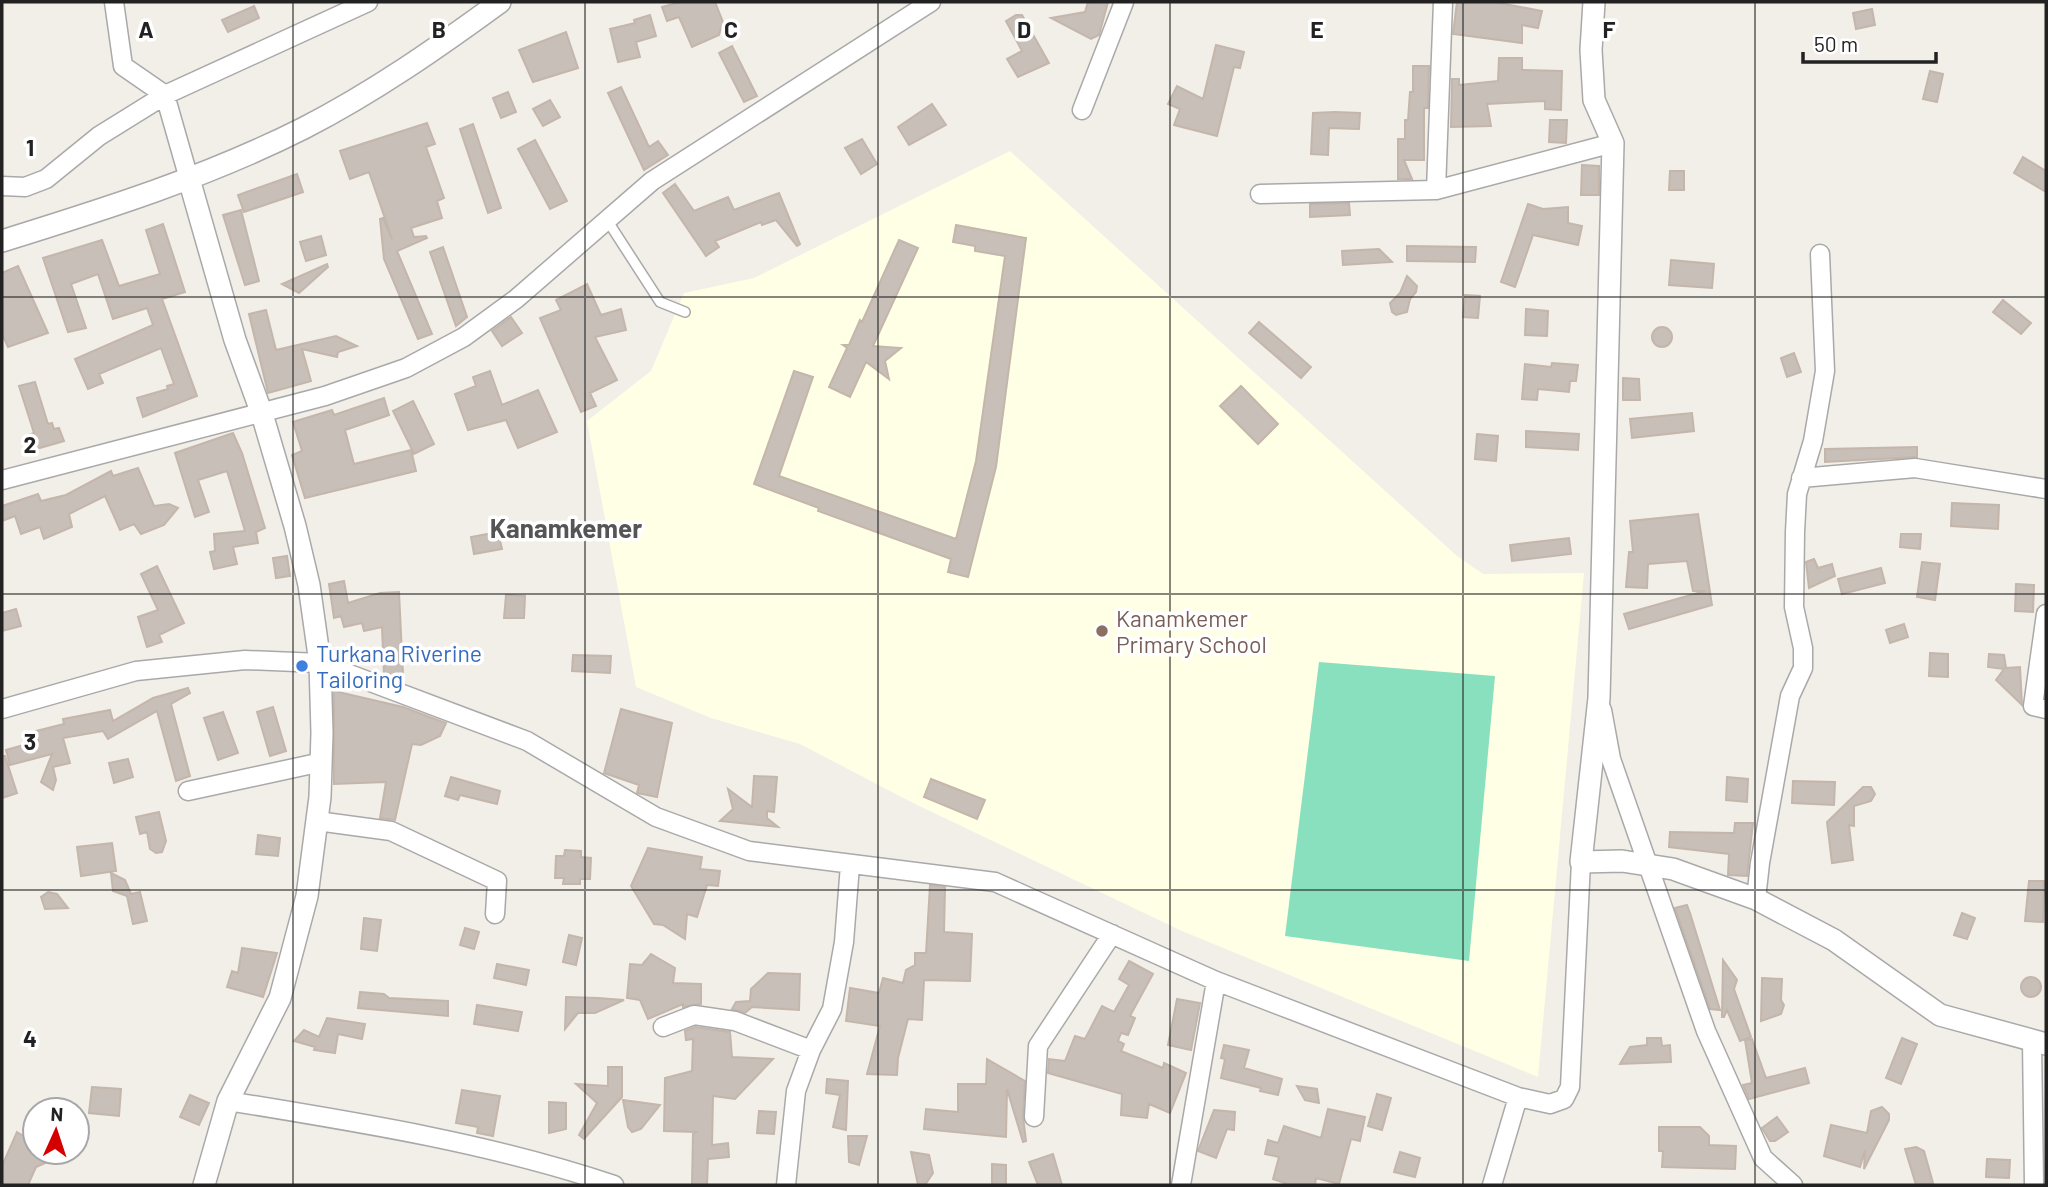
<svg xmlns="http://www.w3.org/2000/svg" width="2048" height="1187" font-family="Barlow,sans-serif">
<rect width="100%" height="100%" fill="#f2efe9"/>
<path fill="#ffffe5" d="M1010,151L1457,556L1483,574L1584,573L1538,1077L1182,931L913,803L800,744L711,718L636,687L587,421L651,371L684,293L754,278Z"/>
<path fill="#88e0be" d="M1319,662L1495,676L1469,961L1285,936Z"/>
<path fill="#c7bfb8" stroke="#c4b6ab" stroke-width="2" d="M681,2H715L723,22L719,35L692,47L679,17L667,21L662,7Z
M1088,2H1108L1099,35L1091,39L1051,18L1085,12Z
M1457,2H1494L1542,11L1538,28L1522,25V43L1453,34Z
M254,6L259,18L228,32L222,20Z
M1872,9L1875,25L1856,29L1853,13Z
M650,15L656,36L636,42L640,57L618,62L610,29L635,23L634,20Z
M1016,15H1022L1049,63L1018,77L1007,59L1022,51L1006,21Z
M566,32L578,68L533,82L519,50Z
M1216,45L1244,52L1240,68L1234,67L1217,136L1174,125L1180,109L1168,104L1177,86L1203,99Z
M732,46L757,96L744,102L719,53Z
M1499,58H1522V70L1562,71L1561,110L1545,109V101L1487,104L1491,126L1451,127L1452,79H1459V85L1498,81Z
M1413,66H1429L1428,108H1424V160H1404L1412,179H1398V139H1405V120H1408L1410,92H1413Z
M1930,71L1943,74L1937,102L1923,99Z
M621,87L649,147L658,141L668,155L644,170L608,93Z
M508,92L516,112L501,118L493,98Z
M550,100L560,117L543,126L533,109Z
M932,104L946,125L909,145L898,127Z
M1335,112L1360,113L1359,129L1329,128L1328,155L1311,154L1313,113Z
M1550,120H1567L1566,143L1549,142Z
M427,123L435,144L426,147L444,198L437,201L442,218L411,228L414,237L426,236L427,238L397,251L432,334L418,339L384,259L380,219L383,218L392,239L369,172L350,179L340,151Z
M473,124L501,208L488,213L460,129Z
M862,139L877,164L861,174L845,148Z
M535,140L567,201L550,209L518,149Z
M2023,157L2046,171V192L2014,173Z
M1582,165L1599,166V195H1581Z
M1670,171H1684V190H1669Z
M297,174L303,192L244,212L238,195Z
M675,184L694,211L728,197L734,210L779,193L800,244L797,246L776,220L762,225L761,222L715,241L719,247L706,256L663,193Z
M1349,203L1350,215L1310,217V204Z
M1528,204L1543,209L1568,207V223L1582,226L1578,245L1533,235L1515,287L1501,282Z
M241,210L259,281L245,285L223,215Z
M163,224L185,292L162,299L197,396L143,417L137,398L168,389L167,386L174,384L161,348L99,374L103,383L88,389L75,359L153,325L147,308L113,319L98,274L71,284L86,328L68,332L43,258L102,240L119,286L160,274L146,230Z
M956,225L1026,238L996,467L968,577L948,572L951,559L818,511L819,508L754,484L794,371L813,377L779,476L956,539L976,461L1005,256L975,251V246L953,242Z
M321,236L326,255L306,261L300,242Z
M899,240L918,248L873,346L901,348L885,361L889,379L866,362L850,397L829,387L847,348L843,345H849L860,320L862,322Z
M1407,246L1476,247L1475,262L1407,261Z
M443,247L467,317L456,326L430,252Z
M1379,249L1392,262L1343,265L1342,251Z
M1671,260L1714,264L1712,288L1669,285Z
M327,264L328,267L299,293L282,284Z
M18,266L48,333L8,347L2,334V273Z
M1407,276L1417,286L1416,292L1410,299L1407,312L1396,315L1392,312L1390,303L1400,293Z
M587,284L601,315L621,309L626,330L595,337L617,380L590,393L596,406L581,412L540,318L561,310L556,300Z
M1465,295L1480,296L1478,318L1463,317Z
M2003,300L2031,323L2021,334L1993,312Z
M1526,309L1548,311L1547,336L1525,335Z
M266,310L276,350L336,336L357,346L338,352L337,357L302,349L311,381L268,393L249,314Z
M511,317L522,333L502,346L492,331Z
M1259,322L1311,367L1301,378L1249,333Z
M1652 337a10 10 0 1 1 20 0a10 10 0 1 1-20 0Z
M1794,353L1801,372L1787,377L1781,358Z
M1552,363L1578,365L1576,381H1570L1569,392L1538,389L1537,400L1522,399L1525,364L1551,367Z
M490,371L502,405L538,390L557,432L518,448L506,420L468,430L455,394L476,386L473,377Z
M1623,378L1639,379L1640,400H1623Z
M35,382L48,424L52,423L54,429L59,428L64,441L33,450L28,435L34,433L19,386Z
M1241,386L1278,424L1258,444L1220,406Z
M384,398L389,415L345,430L354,464L411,450L416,471L305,498L292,455L302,451L293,422L332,410L334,415Z
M413,401L434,444L414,454L393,411Z
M1692,413L1694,431L1632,438L1630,419Z
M1526,431L1579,434L1578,450L1526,447Z
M233,433L242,453L265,528L256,532L258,543L233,547L237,564L214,569L210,552L215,551L214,534L245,531L227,471L198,480L209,512L195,517L175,453Z
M1477,434L1498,436L1496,461L1475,459Z
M1917,447V457L1825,462V449Z
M138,468L154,506L169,504L178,508L164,525L141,534L134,524L120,530L105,496L69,514L72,527L44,539L40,527L21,534L15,516L2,521V506L38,494L41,501L66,495L111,471L113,476Z
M1952,503L1999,505L1998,529L1951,526Z
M1698,514L1712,605L1629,629L1624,614L1705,591H1693L1687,561L1648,564L1647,588L1626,587L1629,552H1633L1630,521Z
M498,532L502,549L474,554L471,537Z
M1901,534H1921L1920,549L1900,547Z
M1569,538L1571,554L1512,561L1510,545Z
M287,556L290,576L276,578L273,558Z
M1814,559L1818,568L1832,564L1835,576L1809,588L1806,562Z
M1922,562L1940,564L1935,600L1917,597Z
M157,566L184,623L159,635L162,642L147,647L138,617L158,610L141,574Z
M1881,568L1885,583L1842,594L1838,579Z
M344,581L348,603L380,593L399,592L403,675H384L382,627L364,631L362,623L344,627L341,616L334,618L329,584Z
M2016,584L2034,585L2033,612L2015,611Z
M506,595L525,596L524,618H504Z
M16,609L21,626L2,631V613Z
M1904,624L1908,637L1890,643L1886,630Z
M1930,653L1948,654V677L1929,676Z
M1989,654L2004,655L2006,668L2020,667L2022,705L1996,680L2004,669L1988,667Z
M573,655L611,656L610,673L572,671Z
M188,688L190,693L171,704L190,776L176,781L157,711L108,739L103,731L63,738L70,763L53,767L56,780L53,790L41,782L52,754L10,765L6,750L38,741L36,731L64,724L63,719L110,710L113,721L153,698Z
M334,691L403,707L446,723L440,736L421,745L412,744L395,820L380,818L386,782L334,784Z
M273,707L286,751L270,756L257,712Z
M621,709L672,723L657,797L637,793L639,785L604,773Z
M223,712L238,753L218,760L204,718Z
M2,756H5L17,793L2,798Z
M128,759L133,777L114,783L109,763Z
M754,776L777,777L774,812L767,811V818L778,827L720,821L733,809L728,789L752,807Z
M451,777L500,791L497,804L460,795L458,800L445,796Z
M1727,777L1748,779L1747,802L1726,800Z
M931,779L985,800L977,819L924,797Z
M1793,781L1835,782L1834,805L1792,803Z
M1863,787H1871L1875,794L1871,801L1854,806V826L1849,825L1853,860L1832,863L1827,822Z
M159,812L166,841L162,852L156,853L150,849L147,832L140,834L136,817Z
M1735,823H1753L1747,876L1728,875L1729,854L1669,847L1670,832L1734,833Z
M258,835L280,838L278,856L256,854Z
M112,843L116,871L81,876L77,847Z
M648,848L702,857L700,869L720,871L718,886L707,885L697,917L687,914L685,939L663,925L654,924L631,886Z
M565,850L581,851V857L591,858L590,879H580V884H563L564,878H555L556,856H564Z
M111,873L125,880L131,894L140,892L147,921L133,924L127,896L113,891Z
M2029,881H2044L2043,922L2025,921Z
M930,885L945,887L944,932L972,934L970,981L924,980L922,1020L908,1019L898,1058L897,1075L867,1074L880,1026L846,1021L850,988L879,993L883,978L903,983L906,970L915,965V953H926Z
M48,892L57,894L68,908L45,909L41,897Z
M1687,905L1690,913L1720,1010L1710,1009L1675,908Z
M1962,913L1975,918L1967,939L1954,935Z
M364,918L381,920L377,951L361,949Z
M465,928L479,932L474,949L460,945Z
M569,935L582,938L576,965L563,962Z
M242,948L277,953L263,997L227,987L232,971L238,973Z
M651,954L675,968L673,983L701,984V1004L683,1007V1004L648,1019L640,1000L627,998L630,964L642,965Z
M1723,960L1737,980L1734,989L1751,1037L1740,1041L1727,1010L1724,1017H1722Z
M1129,961L1153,974L1130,1016L1135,1018L1128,1035L1121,1033L1118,1041L1124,1044L1121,1051L1163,1068L1164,1063L1186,1073L1170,1113L1149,1104L1147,1118L1121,1115L1122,1094L1048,1073L1049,1059L1065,1061L1075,1036L1085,1039L1102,1006L1114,1012L1129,985L1119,979Z
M497,964L529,970L526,985L494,978Z
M768,973L800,974L799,1010L752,1007L745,1013L732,1009L736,1002L750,1001L751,989Z
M2021 987a10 10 0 1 1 20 0a10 10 0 1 1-20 0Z
M1762,978L1782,979L1781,1000L1784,1005L1781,1014L1761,1021Z
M360,992L384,994L389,998L448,1001V1016L358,1008Z
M566,997L598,998L624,1000L595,1013H578L565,1029Z
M1177,999L1200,1003L1191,1050L1168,1045Z
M477,1005L522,1012L518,1031L474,1024Z
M327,1018L365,1024L362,1039L338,1034L335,1053L314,1050L315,1047L294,1041L304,1030L319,1037Z
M695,1027L730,1032L732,1057L773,1059L735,1099L713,1096L712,1145L728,1143L729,1157L708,1159L707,1185H692L693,1134L696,1132L664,1131L665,1078L692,1071L693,1039L686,1040L685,1031Z
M1647,1038H1661L1662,1046L1670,1045L1671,1062L1620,1064L1630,1047L1647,1045Z
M1902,1038L1917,1044L1901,1084L1886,1078Z
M1752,1039L1766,1078L1805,1068L1809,1083L1749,1099L1743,1085L1752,1083L1745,1040Z
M1224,1045L1249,1050L1244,1068L1282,1079L1278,1095L1260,1091L1261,1088L1221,1078L1225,1059L1221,1058Z
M987,1059L1025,1081L1023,1116L1026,1141L1023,1142L1007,1089L1006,1137L924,1129L926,1109L958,1112V1084H986Z
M608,1067H622V1097L584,1139L579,1135L597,1103L576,1084L608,1086Z
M827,1079L848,1081L846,1130L833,1127L840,1095L826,1093Z
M1297,1086L1317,1089L1319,1103L1305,1100Z
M92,1087L121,1089L119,1116L89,1113Z
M462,1090L500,1096L493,1136L477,1133L478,1127L456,1123Z
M1377,1094L1391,1098L1382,1130L1368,1126Z
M190,1095L209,1103L199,1125L180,1117Z
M623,1100L660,1105L641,1129L632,1132L628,1127Z
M549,1102L566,1103V1129L549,1133Z
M1882,1107L1889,1114V1120L1864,1169L1865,1150L1860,1167L1824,1156L1831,1125L1867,1133L1871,1111Z
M1328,1109L1365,1117L1360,1141L1351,1139L1339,1184L1316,1178L1315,1185H1284L1285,1183L1273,1179L1279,1157L1265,1154L1268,1140L1278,1143L1284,1126L1321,1138Z
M1214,1110L1235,1112L1234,1130L1227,1129L1216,1158L1198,1151Z
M759,1111L776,1112L774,1134L757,1133Z
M1777,1117L1788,1132L1775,1141H1770L1762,1128Z
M1659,1127H1700L1709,1136V1145L1736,1146L1735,1169L1662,1167L1663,1151H1659Z
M17,1132L35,1143V1152H70L36,1167L28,1185H2V1166Z
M848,1136H867L859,1165L849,1162Z
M1916,1147L1924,1151L1933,1183L1916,1185L1905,1149Z
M911,1152L929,1155L933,1173L925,1185H918Z
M1400,1152L1420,1158L1415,1177L1394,1172Z
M1053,1154L1062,1185H1038L1029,1162Z
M1987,1159L2010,1160L2009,1178L1986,1177Z
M992,1164L1006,1165V1185H992Z"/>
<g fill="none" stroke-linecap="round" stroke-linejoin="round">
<defs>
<path id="service" d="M607,220L660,302L685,312"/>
<path id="minor" d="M1082,110L1124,2
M189,179L165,95L368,2
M2,186L25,187L46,179L99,136L165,95L123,66L114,2
M1436,190L1443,2
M1260,194L1436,190L1613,143
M1801,478L1915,468L2046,489
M2,480L325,396L406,368L464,337L516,299L652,181L931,2
M2046,614L2033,706L2046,709
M2,709L136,671L245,660L320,663L527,741L656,817L749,851L995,882L1216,981L1518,1097L1550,1104L1564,1099L1570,1087L1581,862
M1602,710L1611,759L1706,1031L1763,1158L1793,1185
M188,791L322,762
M317,821L391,831L497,881L495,914
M1756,899L1760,863L1790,696L1803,668V648L1794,607L1795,532L1797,494L1813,441L1825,371L1820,254
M663,1027L694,1015L735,1021L811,1050
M2032,1041L2034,1185
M228,1101C357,1122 490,1143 614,1185
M1034,1117L1038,1046L1112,934
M786,1185L796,1091L811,1050L832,1009L844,942L850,865
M1181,1185L1216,981
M1492,1185L1518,1097"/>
<path id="tertiary" d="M1594,2L1591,50L1594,100L1613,143L1599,698L1581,862L1622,861L1673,869L1756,899L1834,940L1940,1015L2046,1044
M189,179L235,340L262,414L295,526L309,585L320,663L322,733L320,797L307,896L280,998L228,1101L204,1185
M2,241C105,209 207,177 304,128C374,92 437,48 500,2"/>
</defs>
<use href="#service" stroke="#a9a9a9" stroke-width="12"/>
<use href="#minor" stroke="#a9a9a9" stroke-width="21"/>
<use href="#tertiary" stroke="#a9a9a9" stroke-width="24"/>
<use href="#service" stroke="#fff" stroke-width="9"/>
<use href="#minor" stroke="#fff" stroke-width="18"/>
<use href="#tertiary" stroke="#fff" stroke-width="21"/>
</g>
<path fill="none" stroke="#222" stroke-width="2" stroke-opacity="0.55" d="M293,2V1185M585,2V1185M878,2V1185M1170,2V1185M1463,2V1185M1755,2V1185M2,297H2046M2,594H2046M2,890H2046"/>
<circle fill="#8d6e63" stroke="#fff" stroke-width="2.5" cx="1102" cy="631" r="7"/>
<circle fill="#3f7fe0" stroke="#fff" stroke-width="2.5" cx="302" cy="666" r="7"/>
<g text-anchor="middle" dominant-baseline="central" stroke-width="7" stroke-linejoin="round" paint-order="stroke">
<g font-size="23" fill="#785e54" stroke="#fff" text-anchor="start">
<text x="1116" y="618">Kanamkemer<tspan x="1116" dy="26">Primary School</tspan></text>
</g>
<g font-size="23" fill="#366cbe" stroke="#fff" text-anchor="start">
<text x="316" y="653">Turkana Riverine<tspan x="316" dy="26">Tailoring</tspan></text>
</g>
<g font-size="26" font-weight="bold" fill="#555" stroke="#fff">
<text x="566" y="527">Kanamkemer</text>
</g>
</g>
<g font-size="23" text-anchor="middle" font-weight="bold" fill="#222" stroke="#fff" stroke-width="7" stroke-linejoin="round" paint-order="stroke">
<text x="146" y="38">A</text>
<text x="439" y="38">B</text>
<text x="731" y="38">C</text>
<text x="1024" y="38">D</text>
<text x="1317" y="38">E</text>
<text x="1609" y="38">F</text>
<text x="30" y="156">1</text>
<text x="30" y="453">2</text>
<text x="30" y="750">3</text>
<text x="30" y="1047">4</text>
</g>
<rect width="2048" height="1187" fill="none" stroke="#222222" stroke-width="7"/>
<g transform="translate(56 1131) rotate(3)"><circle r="33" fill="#ffffff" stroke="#a7a7a7" stroke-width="2"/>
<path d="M0-5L12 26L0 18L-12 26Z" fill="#d40000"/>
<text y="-10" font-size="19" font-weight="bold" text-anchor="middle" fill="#222222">N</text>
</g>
<path d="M1803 52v10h133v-10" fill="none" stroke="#222222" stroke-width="3.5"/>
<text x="1814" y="52" font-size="21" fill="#222222" stroke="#ffffff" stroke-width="5" paint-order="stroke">50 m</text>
</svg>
